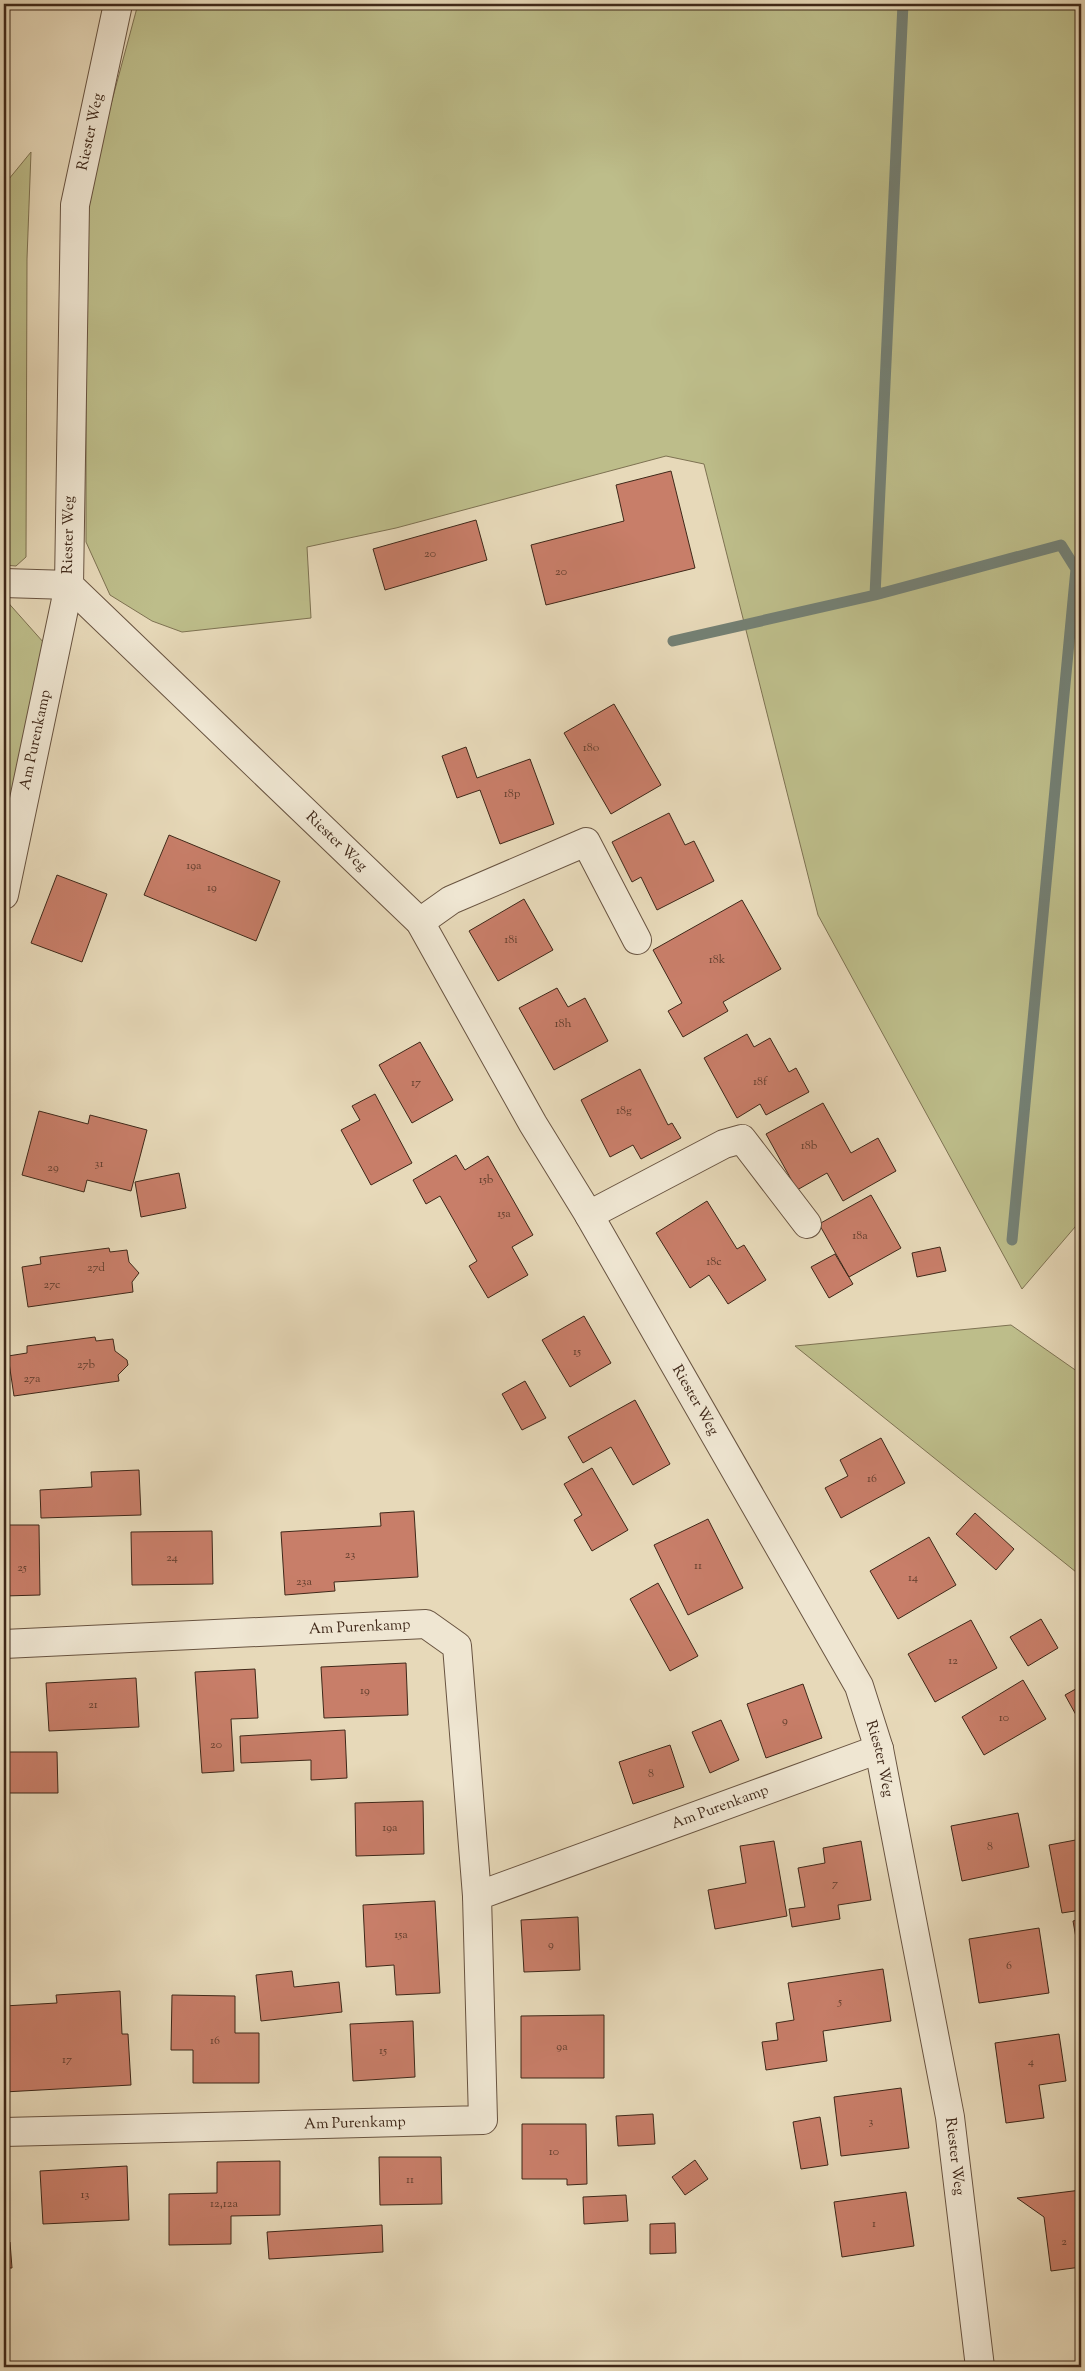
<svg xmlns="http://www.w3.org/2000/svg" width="1085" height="2371" font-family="'Sorts Mill Goudy',serif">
<rect width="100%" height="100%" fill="#e7d9b9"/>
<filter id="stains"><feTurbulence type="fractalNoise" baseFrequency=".004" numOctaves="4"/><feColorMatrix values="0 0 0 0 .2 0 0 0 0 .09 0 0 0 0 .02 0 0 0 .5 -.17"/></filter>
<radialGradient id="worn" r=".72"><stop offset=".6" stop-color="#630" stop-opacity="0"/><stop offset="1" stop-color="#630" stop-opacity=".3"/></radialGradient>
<path fill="#bdbd8a" stroke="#7e7252" d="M138,4H1081V1220L1022,1289L818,915L704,464L666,456L396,528L307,547L311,618L182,632L152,621L110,595L86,542V197Z
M31,152L27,259L26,557L16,566L4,565V185Z
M4,598L44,643L4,836Z
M1011,1325L1081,1374V1576L795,1346Z"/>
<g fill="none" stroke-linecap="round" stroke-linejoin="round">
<path stroke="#748074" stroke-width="11" d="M875,595L903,4
M673,641L875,595L1061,545L1076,569L1012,1240"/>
</g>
<path fill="#c87e69" stroke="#3f2819" d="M671,471L695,568L546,605L531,545L624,521L616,485Z
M476,520L487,560L385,590L373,549Z
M614,704L661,785L611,814L564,733Z
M466,747L477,778L530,759L554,824L500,844L480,790L457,798L442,756Z
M669,813L685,845L694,841L714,881L657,910L641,877L632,882L612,842Z
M169,835L280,881L256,941L144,895Z
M57,875L107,894L82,962L31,943Z
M524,899L553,950L498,981L469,931Z
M742,900L781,969L723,1002L728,1011L683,1037L668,1011L682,1003L653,950Z
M557,988L568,1007L585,998L608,1041L554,1070L519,1008Z
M747,1034L754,1047L770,1038L789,1072L796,1068L809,1092L766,1115L760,1104L737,1118L704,1058Z
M420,1042L453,1100L412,1123L379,1065Z
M640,1069L668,1125L672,1123L681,1138L641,1159L633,1145L610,1157L581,1100Z
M375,1094L412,1163L371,1185L341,1130L360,1120L352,1106Z
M823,1103L851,1153L878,1138L896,1171L843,1201L827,1173L797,1190L766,1134Z
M39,1111L88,1124L90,1115L147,1130L131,1191L87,1180L84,1192L22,1175Z
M456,1155L465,1170L488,1156L533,1235L512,1247L528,1275L488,1298L469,1266L477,1261L440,1196L426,1204L413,1180Z
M179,1173L186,1208L141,1217L135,1182Z
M871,1195L901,1248L849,1277L819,1224Z
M707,1201L737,1249L744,1245L766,1280L728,1304L709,1275L690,1288L656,1233Z
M940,1247L946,1271L917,1277L912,1253Z
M109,1248L110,1252L127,1250L129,1262L139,1273L132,1282L133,1292L28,1307L22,1267L41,1264L40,1257Z
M835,1254L853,1284L829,1298L811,1267Z
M584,1316L611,1363L570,1387L542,1340Z
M95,1337L96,1341L113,1339L115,1351L127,1360L128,1365L118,1375L119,1381L14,1396L8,1356L27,1353V1346Z
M525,1381L546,1418L522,1430L502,1394Z
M635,1400L670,1464L633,1485L611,1447L583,1463L568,1437Z
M881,1438L905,1483L841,1518L825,1488L848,1476L840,1460Z
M592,1468L628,1530L592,1551L574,1520L582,1515L564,1484Z
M139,1470L141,1515L41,1518L40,1490L92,1487L91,1472Z
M414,1511L418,1577L334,1582L335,1591L285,1595L281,1532L381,1526L380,1513Z
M975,1513L1014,1549L996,1570L956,1534Z
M708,1519L743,1588L688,1615L654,1545Z
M5,1525H39L40,1595L4,1596Z
M212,1531L213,1584L132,1585L131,1532Z
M929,1537L956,1585L898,1619L870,1571Z
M658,1583L698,1656L670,1671L630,1599Z
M1041,1619L1058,1648L1028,1666L1010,1637Z
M971,1620L997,1668L935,1702L908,1654Z
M406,1663L408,1715L324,1718L321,1667Z
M255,1669L258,1718L231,1719L234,1771L202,1773L195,1672Z
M136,1678L139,1727L49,1731L46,1683Z
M1023,1680L1046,1719L984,1755L962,1717Z
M803,1684L822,1738L766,1758L747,1704Z
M1081,1686V1724L1065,1695Z
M721,1720L739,1760L710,1773L692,1732Z
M345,1730L347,1778L311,1780V1760L241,1763L240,1736Z
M670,1745L684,1787L633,1804L619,1762Z
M4,1752H57L58,1793H4Z
M423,1801L424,1854L356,1856L355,1803Z
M1018,1813L1029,1867L962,1881L951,1826Z
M1081,1839V1910L1062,1913L1049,1845Z
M774,1841L787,1916L715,1929L708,1890L746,1883L740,1846Z
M861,1841L871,1900L838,1905L840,1919L792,1927L789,1909L805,1907L798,1868L825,1863L823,1848Z
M435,1901L440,1993L396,1995L394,1965L366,1967L363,1905Z
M578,1917L580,1970L524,1972L521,1920Z
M1081,1919V1966L1073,1921Z
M1039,1928L1049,1993L979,2003L969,1939Z
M883,1969L891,2021L823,2031L827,2061L766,2070L762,2042L778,2040L776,2023L794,2020L788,1983Z
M292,1971L294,1987L339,1982L342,2012L261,2021L256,1975Z
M120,1991L122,2034H128L131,2085L4,2092V2006L57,2003L56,1995Z
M172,1995L235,1996V2033H259V2083H193V2050H171Z
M604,2015V2078H521V2016Z
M413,2021L415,2077L353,2081L350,2024Z
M1059,2034L1066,2081L1039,2085L1044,2118L1006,2123L995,2043Z
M901,2088L909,2148L841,2156L834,2097Z
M653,2114L655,2144L618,2146L616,2116Z
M820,2117L828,2165L801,2169L793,2122Z
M522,2124H586L587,2184L567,2185V2179H522Z
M379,2157H441L442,2204L380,2205Z
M695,2160L708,2179L685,2195L672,2177Z
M280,2161V2215L231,2216V2244L169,2245V2194L217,2193V2162Z
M127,2166L129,2220L43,2224L40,2171Z
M1081,2190V2267L1051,2271L1044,2217L1017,2198Z
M906,2192L914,2246L842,2257L834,2202Z
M626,2195L628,2221L584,2224L583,2197Z
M675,2223L676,2253L650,2254V2224Z
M382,2225L383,2252L269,2259L267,2232Z
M4,2242H10L12,2268H4Z"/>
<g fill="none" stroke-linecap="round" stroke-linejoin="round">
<defs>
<g id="minor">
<path id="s1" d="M118,4L75,205L69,585L420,922L533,1124L589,1215L859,1686L879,1749L950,2117L980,2367"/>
<path d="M4,583L69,585L4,895"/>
<path d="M420,922L451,900L586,842L637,940"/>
<path d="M589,1215L724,1144L742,1139L807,1224"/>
<path id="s2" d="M4,1644L426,1624L457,1646L477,1896"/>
<path id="s3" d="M4,2132L483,2120L477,1896L879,1749"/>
</g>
</defs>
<use href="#minor" stroke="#695441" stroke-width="30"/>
<use href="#minor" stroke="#efe6d2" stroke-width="28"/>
</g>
<g text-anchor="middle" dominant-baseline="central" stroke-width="4" stroke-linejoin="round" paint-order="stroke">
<g font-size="12" fill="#613e2d">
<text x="430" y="554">20</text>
<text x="561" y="572">20</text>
<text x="591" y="748">18o</text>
<text x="512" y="794">18p</text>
<text x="194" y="866">19a</text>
<text x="212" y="888">19</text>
<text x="511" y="940">18i</text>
<text x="717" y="960">18k</text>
<text x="563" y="1024">18h</text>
<text x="760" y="1082">18f</text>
<text x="416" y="1083">17</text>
<text x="624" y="1111">18g</text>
<text x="809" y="1146">18b</text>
<text x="99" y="1164">31</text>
<text x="53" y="1168">29</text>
<text x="486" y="1180">15b</text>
<text x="504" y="1214">15a</text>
<text x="860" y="1236">18a</text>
<text x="714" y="1262">18c</text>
<text x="96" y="1268">27d</text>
<text x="52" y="1285">27c</text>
<text x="577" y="1352">15</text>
<text x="86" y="1365">27b</text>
<text x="32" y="1379">27a</text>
<text x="872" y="1479">16</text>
<text x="350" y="1555">23</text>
<text x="172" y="1558">24</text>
<text x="698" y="1566">11</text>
<text x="22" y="1568">25</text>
<text x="913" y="1578">14</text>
<text x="304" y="1582">23a</text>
<text x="953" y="1661">12</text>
<text x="365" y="1691">19</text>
<text x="93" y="1705">21</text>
<text x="1004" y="1718">10</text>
<text x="785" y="1721">9</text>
<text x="216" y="1745">20</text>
<text x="651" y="1774">8</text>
<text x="390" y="1828">19a</text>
<text x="990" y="1847">8</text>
<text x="835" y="1884">7</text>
<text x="401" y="1935">15a</text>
<text x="551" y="1945">9</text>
<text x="1009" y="1966">6</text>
<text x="840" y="2002">5</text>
<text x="215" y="2041">16</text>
<text x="562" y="2047">9a</text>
<text x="383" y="2051">15</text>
<text x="67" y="2060">17</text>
<text x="1031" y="2062">4</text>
<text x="871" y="2122">3</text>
<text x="554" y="2152">10</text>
<text x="410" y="2180">11</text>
<text x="85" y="2195">13</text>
<text x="224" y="2204">12,12a</text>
<text x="874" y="2224">1</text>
<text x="1064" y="2242">2</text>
</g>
<g font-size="15" fill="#3f2819" stroke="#efe6d2">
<text transform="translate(91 132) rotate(-78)">Riester Weg</text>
<text transform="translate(69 535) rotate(-89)">Riester Weg</text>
<text transform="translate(36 740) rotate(-78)">Am Purenkamp</text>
<text stroke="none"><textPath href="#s1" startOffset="956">Riester Weg</textPath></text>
<text stroke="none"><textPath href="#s1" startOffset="1624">Riester Weg</textPath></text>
<text stroke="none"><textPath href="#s2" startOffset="356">Am Purenkamp</textPath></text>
<text stroke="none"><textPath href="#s1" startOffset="2029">Riester Weg</textPath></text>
<text stroke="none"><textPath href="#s3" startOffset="962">Am Purenkamp</textPath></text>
<text stroke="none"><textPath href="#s3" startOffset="351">Am Purenkamp</textPath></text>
<text stroke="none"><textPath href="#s1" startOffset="2434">Riester Weg</textPath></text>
</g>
</g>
<rect width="1085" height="2371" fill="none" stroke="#e7d9b9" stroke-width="20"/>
<rect x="5" y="5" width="1075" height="2361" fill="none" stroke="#3f2819" stroke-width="2.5"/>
<rect x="10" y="10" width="1065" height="2351" fill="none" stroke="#3f2819"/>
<rect width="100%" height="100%" filter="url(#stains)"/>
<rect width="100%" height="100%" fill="url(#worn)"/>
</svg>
